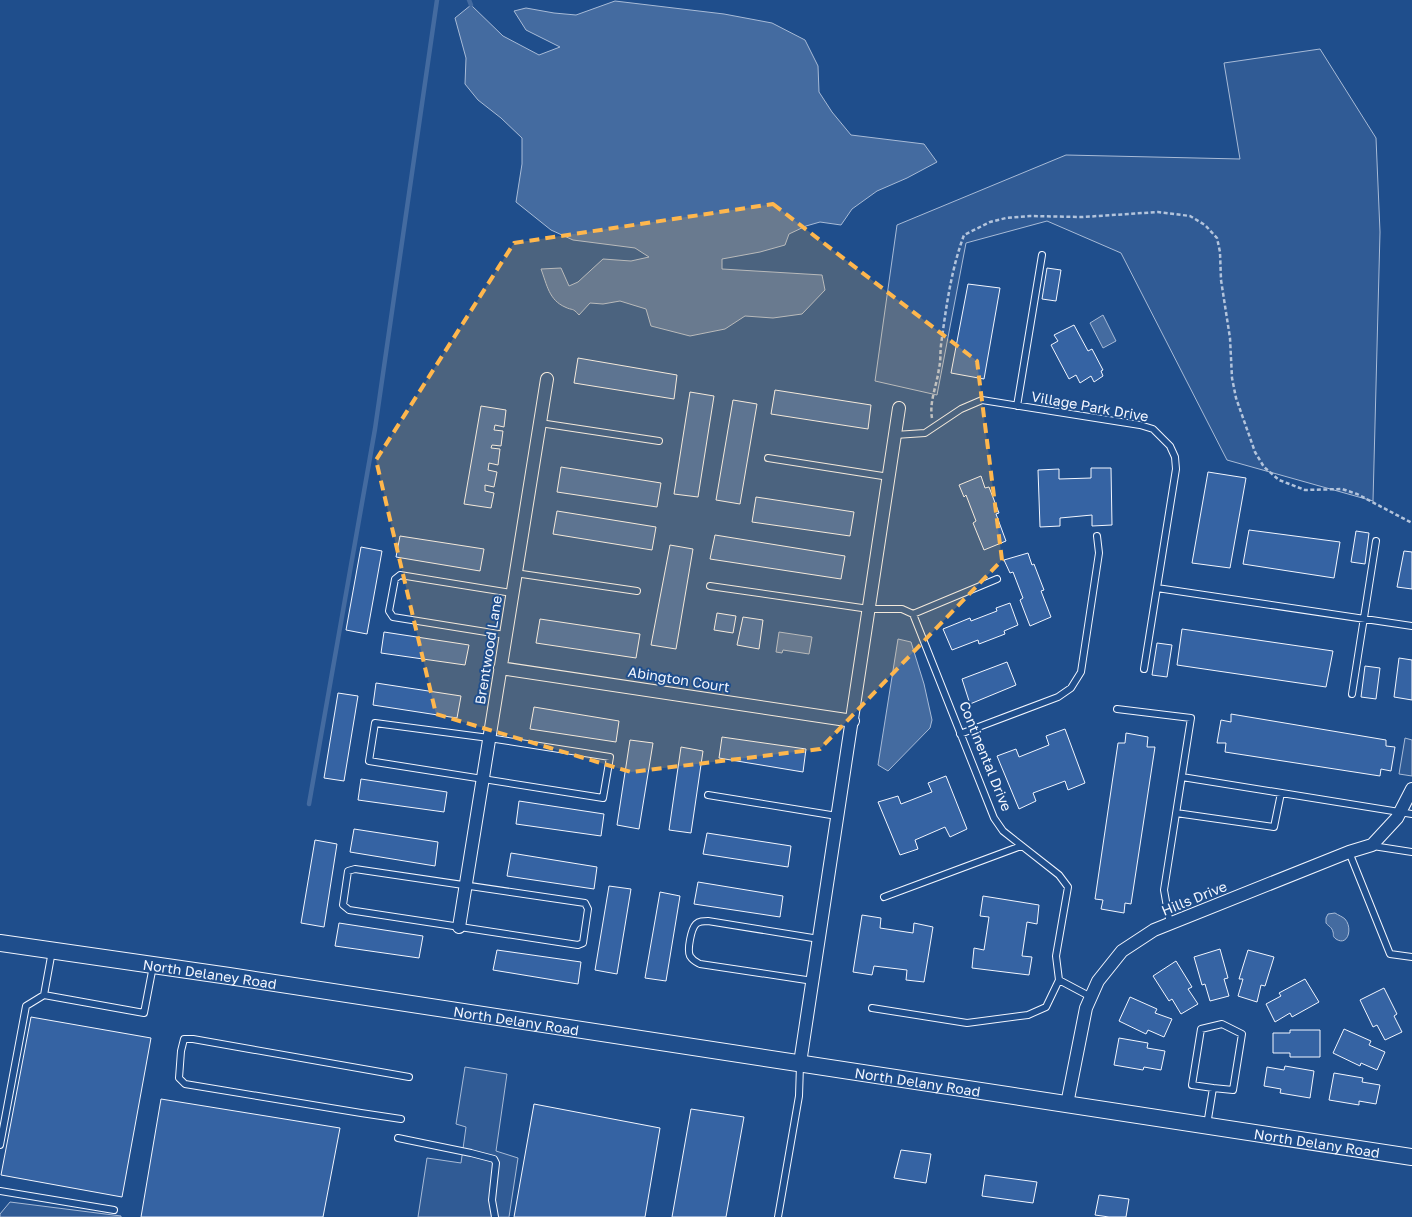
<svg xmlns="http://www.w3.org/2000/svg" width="1412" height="1217" font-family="'Golos Text',sans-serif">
<rect width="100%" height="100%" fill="#1f4e8c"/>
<path fill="#305b95" stroke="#a8bbd7" d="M1320,49L1376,138L1380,232L1373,501L1227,460L1121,253L1047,221L966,243L937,395L875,381L897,225L1066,155L1240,159L1224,63Z
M1405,738L1412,740V776L1399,774Z
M465,1067L507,1074L496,1151L518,1158L509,1217H418L427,1158L461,1163L466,1127L456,1124Z
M10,1202L121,1216V1217H0V1214Z"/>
<path fill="#446ba0" stroke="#a8bbd7" d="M615,1L724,14L772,23L805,40L818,66L819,92L832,112L851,135L924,144L937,162L907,178L877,191L852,209L841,225L820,222L806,226L789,234L785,245L760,252L722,259V269L822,275L825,290L802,314L773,318L745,316L725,329L690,336L651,326L646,309L620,301L603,304L590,303L579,315C572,307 573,311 565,307C549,300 547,285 541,269L561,268L569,286L578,282L603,259L631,261L649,257L635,248L573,240L551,230L516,202L522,164V138L501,118L478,100L465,84L466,58L455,18L471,5L503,36L539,55L560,47L526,30L514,11L526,8L554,13L576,15Z
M1103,315L1116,341L1103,348L1090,323Z
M779,632L812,637L809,654L783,650L782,653L776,652Z
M898,639L911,642L924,684L932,720L930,728L888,771L878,765Z
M1335,913C1338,915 1343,917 1345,919C1353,928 1348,947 1336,939C1332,936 1334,935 1333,932C1332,927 1328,926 1326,923V918L1328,914Z"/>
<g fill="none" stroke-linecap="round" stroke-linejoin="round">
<path stroke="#446ba0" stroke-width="4.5" d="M469,0L471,5
M309,804L375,429L437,0"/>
</g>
<path fill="#3563a3" stroke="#f2f6ff" d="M1047,268L1061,270L1056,301L1042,299Z
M968,284L1000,288L984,379L951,373Z
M1074,325L1088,351L1092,349L1103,370L1101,371L1103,376L1094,382L1091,376L1080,383L1076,375L1069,379L1051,345L1058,341L1054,335Z
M578,358L677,375L674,399L574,383Z
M775,390L871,405L868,429L771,414Z
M690,392L714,396L698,497L674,494Z
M733,400L757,404L740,504L716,500Z
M481,406L506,410L504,427L495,425L494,430L503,431L501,446L492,445L491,448L500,449L498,465L489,463L488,470L497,472L494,487L485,485V491L494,493L491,508L464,504Z
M561,467L661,483L657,507L557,492Z
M1091,468H1111L1112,525L1092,526V515L1060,518V526L1040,527L1038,470L1059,469V479L1091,478Z
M1208,472L1246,478L1230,568L1192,563Z
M981,476L985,488L989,487L999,513L996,514L1006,541L984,550L973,523L976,521L966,495L964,497L959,485Z
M756,497L854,512L850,536L752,522Z
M557,511L656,527L652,550L553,534Z
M1249,530L1340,542L1334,578L1243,564Z
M1356,531L1369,533L1365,564L1351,562Z
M715,535L845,556L841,579L710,559Z
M400,536L484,549L480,571L396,557Z
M670,545L693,549L676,649L651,645Z
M361,547L382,551L367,634L346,630Z
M1404,551L1412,552V589L1397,587Z
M1028,553L1032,565L1034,564L1044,590L1041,591L1051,617L1030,626L1020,600L1023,598L1013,572L1010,573L1004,560Z
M1010,603L1018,625L1004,631L1005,634L979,644L978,640L952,650L943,629L970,618L971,621L997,611L996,608Z
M717,613L736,616L733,633L714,630Z
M743,617L763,620L759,649L737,645Z
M540,619L640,634L636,658L536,643Z
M1182,629L1333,651L1326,687L1177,665Z
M384,632L469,645L465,665L381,653Z
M1157,643L1172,645L1167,677L1152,675Z
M1399,658L1412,660V700L1394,697Z
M1007,662L1016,685L970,704L962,679Z
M1365,666L1380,668L1376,699L1361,697Z
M376,683L461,696L457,718L373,705Z
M338,693L358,696L344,781L324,778Z
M534,707L619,721L616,742L530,729Z
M1231,714L1386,740V746L1395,747L1391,771L1381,769L1380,776L1225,752L1226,743H1217L1221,720L1231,722Z
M1065,729L1085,783L1068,790L1065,781L1033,793L1036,801L1019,809L997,756L1016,749L1019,757L1049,745L1046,736Z
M1126,733L1148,737L1147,747H1155L1131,904L1125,903L1124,913L1101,909L1103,900L1095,899L1118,743H1125Z
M722,737L806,749L803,772L719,758Z
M630,740L653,743L639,829L617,825Z
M681,747L703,751L691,833L669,830Z
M946,776L967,829L950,837L945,827L915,840L918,849L900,855L878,802L898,796L901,804L932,792L928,783Z
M361,779L447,792L444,812L358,800Z
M519,801L604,814L601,836L516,824Z
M354,829L438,842L435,866L350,852Z
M707,833L791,846L788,867L703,854Z
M315,840L337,844L324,927L301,923Z
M511,853L597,867L594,889L507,876Z
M698,882L783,896L780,917L694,904Z
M609,886L631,889L617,974L595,970Z
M660,892L680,896L666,981L645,978Z
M983,896L1039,905L1037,924L1027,922L1022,956L1032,957L1029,975L972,968L974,948L984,950L989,917L980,916Z
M862,915L881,918L880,928L913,933L914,923L933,927L924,982L906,980L907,970L874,966L872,975L853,972Z
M339,923L423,936L419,958L335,946Z
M1220,949L1228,978L1224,979L1229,996L1210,1001L1205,984L1202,985L1194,957Z
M497,950L581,962L578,984L493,970Z
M1248,950L1274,957L1265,986L1261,985L1257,1002L1238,996L1243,979H1239Z
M1176,961L1192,987L1188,989L1198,1004L1181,1014L1172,999L1169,1001L1153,976Z
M1305,979L1319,1002L1292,1017L1290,1013L1275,1022L1266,1004L1281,996L1279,993Z
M1384,988L1397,1014L1394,1016L1402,1032L1385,1040L1377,1025L1373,1027L1360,1000Z
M1130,997L1157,1009L1155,1013L1172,1019L1164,1037L1148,1030L1146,1034L1119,1021Z
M31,1017L151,1038L122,1197L1,1175Z
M1344,1029L1371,1041L1369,1045L1385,1052L1377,1070L1361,1063L1360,1066L1333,1053Z
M1290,1030H1320V1057H1290V1053H1273V1033H1290Z
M1119,1038L1148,1043L1147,1048L1165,1051L1161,1070L1144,1067L1143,1070L1114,1065Z
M1285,1066L1314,1071L1310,1098L1280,1093L1281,1089L1264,1086L1267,1067L1284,1070Z
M1334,1073L1363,1078L1362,1082L1380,1085L1376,1104L1359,1101V1105L1329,1100Z
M161,1099L340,1128L323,1217H141Z
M534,1104L660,1128L645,1217H514Z
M691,1109L744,1117L726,1217H672Z
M901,1150L931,1154L926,1183L894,1178Z
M985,1175L1037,1182L1033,1203L982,1196Z
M1099,1195L1129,1199L1126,1217H1109L1095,1215Z"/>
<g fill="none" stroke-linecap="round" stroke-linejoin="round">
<defs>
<path id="service" d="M1017,406L1042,255
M540,423L659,441
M895,435L925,433L961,409L982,400L1140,425L1153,429L1170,446L1175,457L1176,469L1144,669
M768,458L889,477
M515,573L637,591
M710,586L869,609H902L913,614L994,818L1003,831L1059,875L1068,887L1056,956L1059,980L1091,997
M1157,588L1412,626
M913,614L997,579
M505,635L393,617L389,611L395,579L400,575L512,593
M1352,694L1376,541
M1117,709L1191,718L1164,890L1170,924
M375,723L489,738L610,757L603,798L369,761Z
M960,734L1058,697L1071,688L1081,672L1099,553L1097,536
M1182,777L1412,814
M708,795L837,816
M1176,813L1274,827L1281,793
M1373,846L1412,852
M1349,852L1390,954L1412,957
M355,869L585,903L588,909L583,943L578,945L349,910L343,905L348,871Z
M884,897L1021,846
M52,951L44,995L144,1013L153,966
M813,981L700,964C696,962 693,961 690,956C687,950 691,929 696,924C699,921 703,921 708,921L819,939
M872,1008L967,1023L1028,1015L1046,1007L1059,980
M401,1119L361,1113L185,1084L179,1078L181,1051L184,1039H193L409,1077
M1207,1125L1213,1088L1233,1090L1242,1034L1222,1024L1201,1029L1192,1085L1213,1088
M398,1138L471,1153L494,1159L496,1163L492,1200L495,1217
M0,1145L26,1006L44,995
M0,1191L114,1210
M778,1217L799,1096L800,1065"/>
<path id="minor" d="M500,668L853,721
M459,927L547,379
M800,1063L899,408
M1067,1104L1086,1008L1098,981L1122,951L1154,930L1349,852L1372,845L1397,818L1412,789"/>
<g id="tertiary">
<path id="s1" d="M0,943L229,976L1412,1157"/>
</g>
</defs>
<use href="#service" stroke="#f2f6ff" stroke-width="8"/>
<use href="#minor" stroke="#f2f6ff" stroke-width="14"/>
<use href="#tertiary" stroke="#f2f6ff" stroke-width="18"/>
<path stroke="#b3c4dc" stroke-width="2.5" stroke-dasharray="4 2.5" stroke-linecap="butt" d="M932,418C929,402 937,385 939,368C941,361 940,353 941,345C946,308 951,270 964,235L990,222L1006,218L1030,216L1083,217L1158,212L1190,216L1205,225L1217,238L1220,252L1221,280L1230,338L1232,378L1236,398L1255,452L1264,467L1279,480L1305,490L1342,489L1357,494L1412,523"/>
<use href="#service" stroke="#1f4e8c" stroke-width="6"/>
<use href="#minor" stroke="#1f4e8c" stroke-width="12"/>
<use href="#tertiary" stroke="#1f4e8c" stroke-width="16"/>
</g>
<path fill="#ffb74d" fill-opacity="0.2" stroke="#ffb74d" stroke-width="4" stroke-dasharray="10 6" stroke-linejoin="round" d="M773,204L977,361L1002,560L820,749L631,772L436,714L376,460L514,243Z"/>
<g text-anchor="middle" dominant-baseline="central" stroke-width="4" stroke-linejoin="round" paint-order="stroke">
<g font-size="14" fill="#f2f6ff" stroke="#1f4e8c">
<text transform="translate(1090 406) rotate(10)">Village Park Drive</text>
<text transform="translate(488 650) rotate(-81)">Brentwood Lane</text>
<text transform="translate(679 679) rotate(9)">Abington Court</text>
<text transform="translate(986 756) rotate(68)">Continental Drive</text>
<text transform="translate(1194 898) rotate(-22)">Hills Drive</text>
<text stroke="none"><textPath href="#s1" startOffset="212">North Delaney Road</textPath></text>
<text stroke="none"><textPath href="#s1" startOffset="522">North Delany Road</textPath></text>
<text stroke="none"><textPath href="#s1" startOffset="928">North Delany Road</textPath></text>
<text stroke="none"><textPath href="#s1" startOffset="1332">North Delany Road</textPath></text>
</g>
</g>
</svg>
